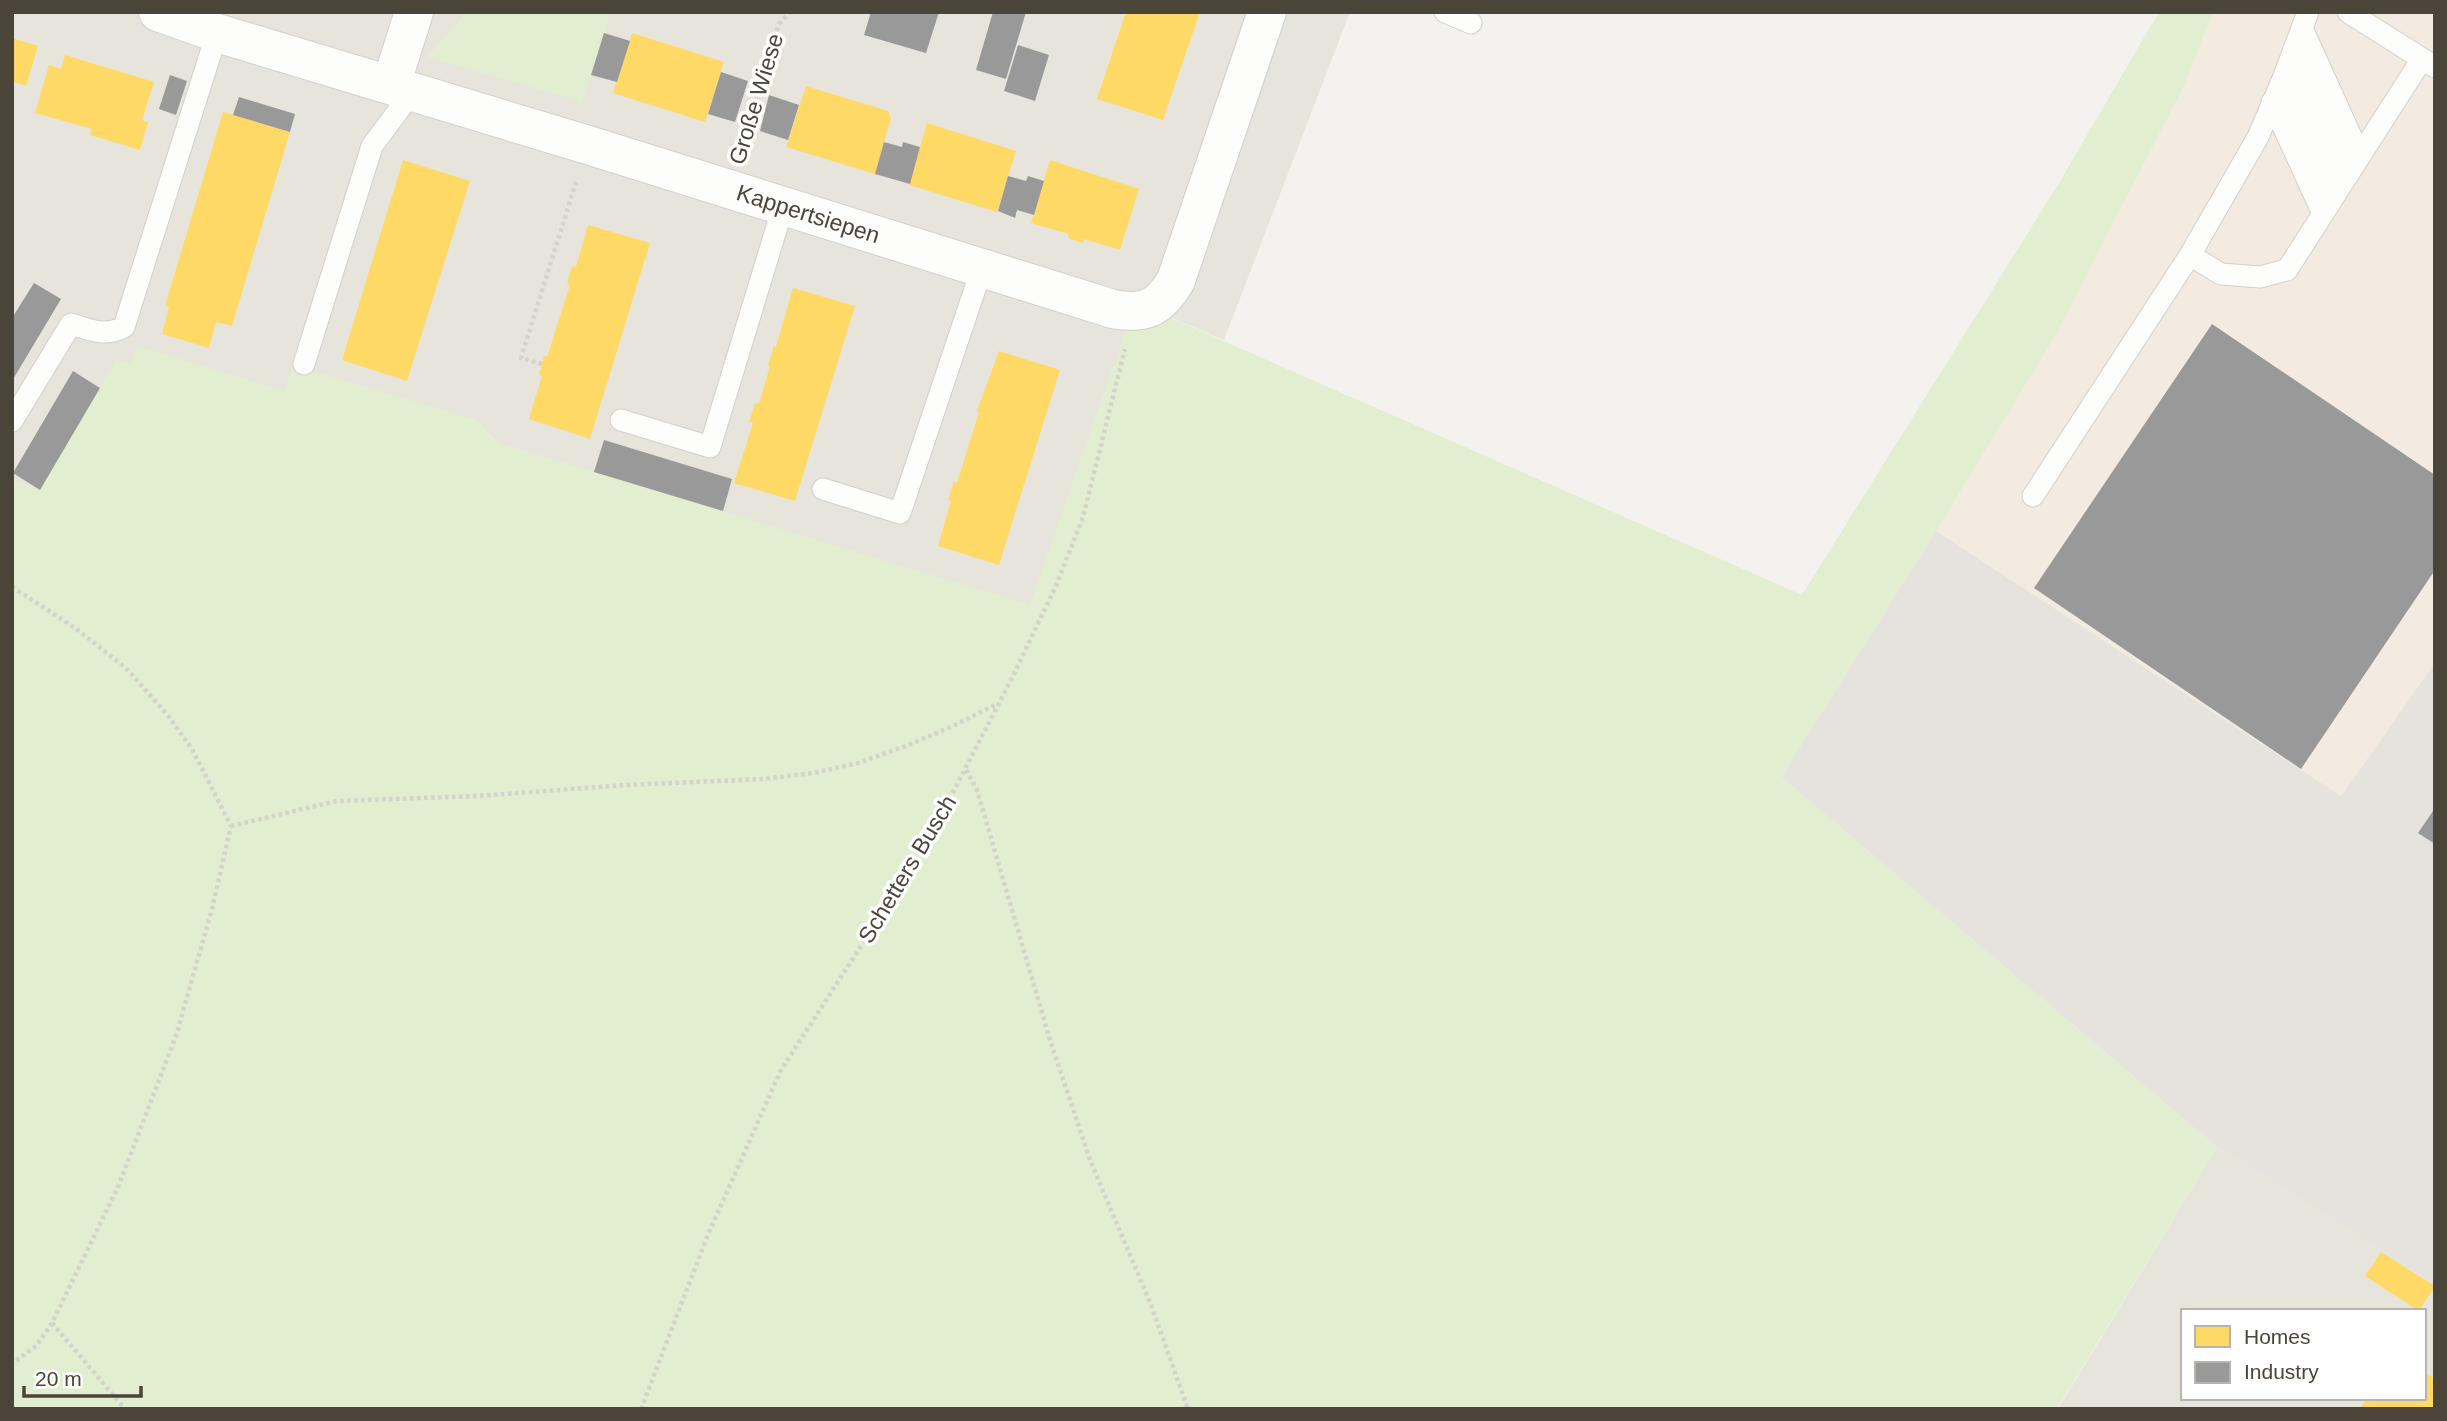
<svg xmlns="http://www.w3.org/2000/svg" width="2447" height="1421" font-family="Arial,sans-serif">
<rect width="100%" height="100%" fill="#f4f2ee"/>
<path fill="#e7e4dc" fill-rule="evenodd" d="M12,12H1350L1224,340L1153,310L1130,320L1030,606L498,443L473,417L104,516L12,479Z
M2217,1147L2435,1284V1409H2058ZM2183,1311H2424V1398H2183Z"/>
<path fill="#f3ebdf" d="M2213,12H2435V663L2341,796L1936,531L2054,338L2183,88Z"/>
<path fill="#e6e2de" d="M1936,531L2341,796L2435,663V1284L2217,1147L1781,777Z"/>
<path fill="#e1eecf" d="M467,12H611L582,102L427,57Z
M2159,12H2213L2183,88L2054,338L1936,531L1781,777L2217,1147L2057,1409H12V479L40,490L116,360L130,364L137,346L285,391L293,365L469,418L473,417L498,443L1030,605L1130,320L1153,310L1802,595L2059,183Z"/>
<path fill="#ffd966" d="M1126,12H1200L1163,120L1097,99Z
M632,33L724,62L705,122L613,93Z
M12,38L38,46L26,86L12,81Z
M65,55L154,82L142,120L148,122L140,150L90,135L92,129L35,113L49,65L61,69Z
M806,86L888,111L891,118L875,174L786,147Z
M223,112L290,132L232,326L216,322L209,348L162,334L169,307L165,306Z
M927,123L1016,151L997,212L909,185Z
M403,160L470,181L407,381L342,360Z
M1050,160L1139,189L1120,250L1084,239L1083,243L1068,238L1069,234L1031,223Z
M588,225L650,243L590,439L529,419L542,376L539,375L544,356L547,357L570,285L567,284L572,266L576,267Z
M793,288L855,306L795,501L734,483L753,423L749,422L755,403L759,404L770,366L768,365L774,346L776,347Z
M999,351L1060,370L999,565L938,546L951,501L948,500L954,481L957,483L979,412L977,411Z
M2381,1252L2435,1286L2419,1311L2365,1276Z
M2424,1372L2435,1379V1409H2360L2367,1398H2424Z"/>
<path fill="#999" d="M871,12H939L926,53L864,35Z
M993,12H1026L1006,79L976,70Z
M604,33L630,41L617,82L591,75Z
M1018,45L1049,55L1035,101L1004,91Z
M721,72L748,81L735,122L708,114Z
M170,75L187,81L176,115L159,109Z
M769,95L799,105L788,140L760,131Z
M239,97L295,114L290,132L233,115Z
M884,142L902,147L903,142L920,147L910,184L875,174Z
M1008,176L1026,181L1028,176L1044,181L1034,215L1017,210L1015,218L998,211Z
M34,283L61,299L12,381V318Z
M2212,324L2435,475V570L2301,769L2034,588Z
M73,371L100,388L40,490L13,473Z
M604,440L732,479L723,511L594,472Z
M2435,808V844L2418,833Z"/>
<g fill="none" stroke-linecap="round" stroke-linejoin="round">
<defs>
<path id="service" d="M1445,12L1471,23
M2348,12L2435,67
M2302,28L2360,156
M2293,51L2347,177
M2284,76L2333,196
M2272,102L2323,214
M2190,255L2221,274L2260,277L2287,270L2422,59
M304,364L372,146L413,91
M621,420L710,447L783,207
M12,421L71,324C90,330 105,337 124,327L217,33
M823,489L900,513L982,268
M2033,496L2190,255L2258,137L2284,76L2308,12"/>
<g id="minor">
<path id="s1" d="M158,12L217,33L588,145L1113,309C1145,315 1160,308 1176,280L1267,12"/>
<path d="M391,85L414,12"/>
</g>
</defs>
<use href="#service" stroke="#d2d0cb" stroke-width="23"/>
<use href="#minor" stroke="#d2d0cb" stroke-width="40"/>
<path stroke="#d3d2cc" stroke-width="4.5" stroke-dasharray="3.5 3.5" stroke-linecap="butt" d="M739,151L779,24L790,12
M542,364L521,358L576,182
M12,587L75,628L127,669L169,717L192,749L231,826L212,909L176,1036L118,1187L52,1323L36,1346L12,1364
M966,770L977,790L1050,1040L1090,1160L1151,1305L1188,1409
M231,826L337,801L478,796L626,785L763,779L813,773L858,763L906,746L953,726L997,704
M52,1323L125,1409
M641,1409L707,1237L781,1070L923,850L1011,680L1056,586L1083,517L1125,349"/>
<use href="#service" stroke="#fdfdfc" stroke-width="21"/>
<use href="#minor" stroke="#fdfdfc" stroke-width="38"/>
</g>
<g text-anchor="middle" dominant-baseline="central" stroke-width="7" stroke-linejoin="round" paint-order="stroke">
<g font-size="23" fill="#4b4439" stroke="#fff">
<text transform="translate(756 99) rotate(-73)">Große Wiese</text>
<text stroke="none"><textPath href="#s1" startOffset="681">Kappertsiepen</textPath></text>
<text transform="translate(907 869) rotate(-59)">Schetters Busch</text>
</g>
</g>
<rect width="2447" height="1421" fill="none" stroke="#4b4439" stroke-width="28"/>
<rect x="2181" y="1309" width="245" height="91" fill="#ffffff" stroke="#b7b4b0" stroke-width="2"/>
<rect x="2195" y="1326" width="35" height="21" fill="#ffd966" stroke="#b7b4b0" stroke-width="2"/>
<text x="2244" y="1344" font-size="21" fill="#4b4439">Homes</text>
<rect x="2195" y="1362" width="35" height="21" fill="#999999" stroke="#b7b4b0" stroke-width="2"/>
<text x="2244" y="1379" font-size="21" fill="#4b4439">Industry</text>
<path d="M24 1386v10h117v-10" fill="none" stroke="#4b4439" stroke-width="3.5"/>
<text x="35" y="1386" font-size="21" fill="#4b4439" stroke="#ffffff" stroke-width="5" paint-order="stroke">20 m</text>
</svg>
